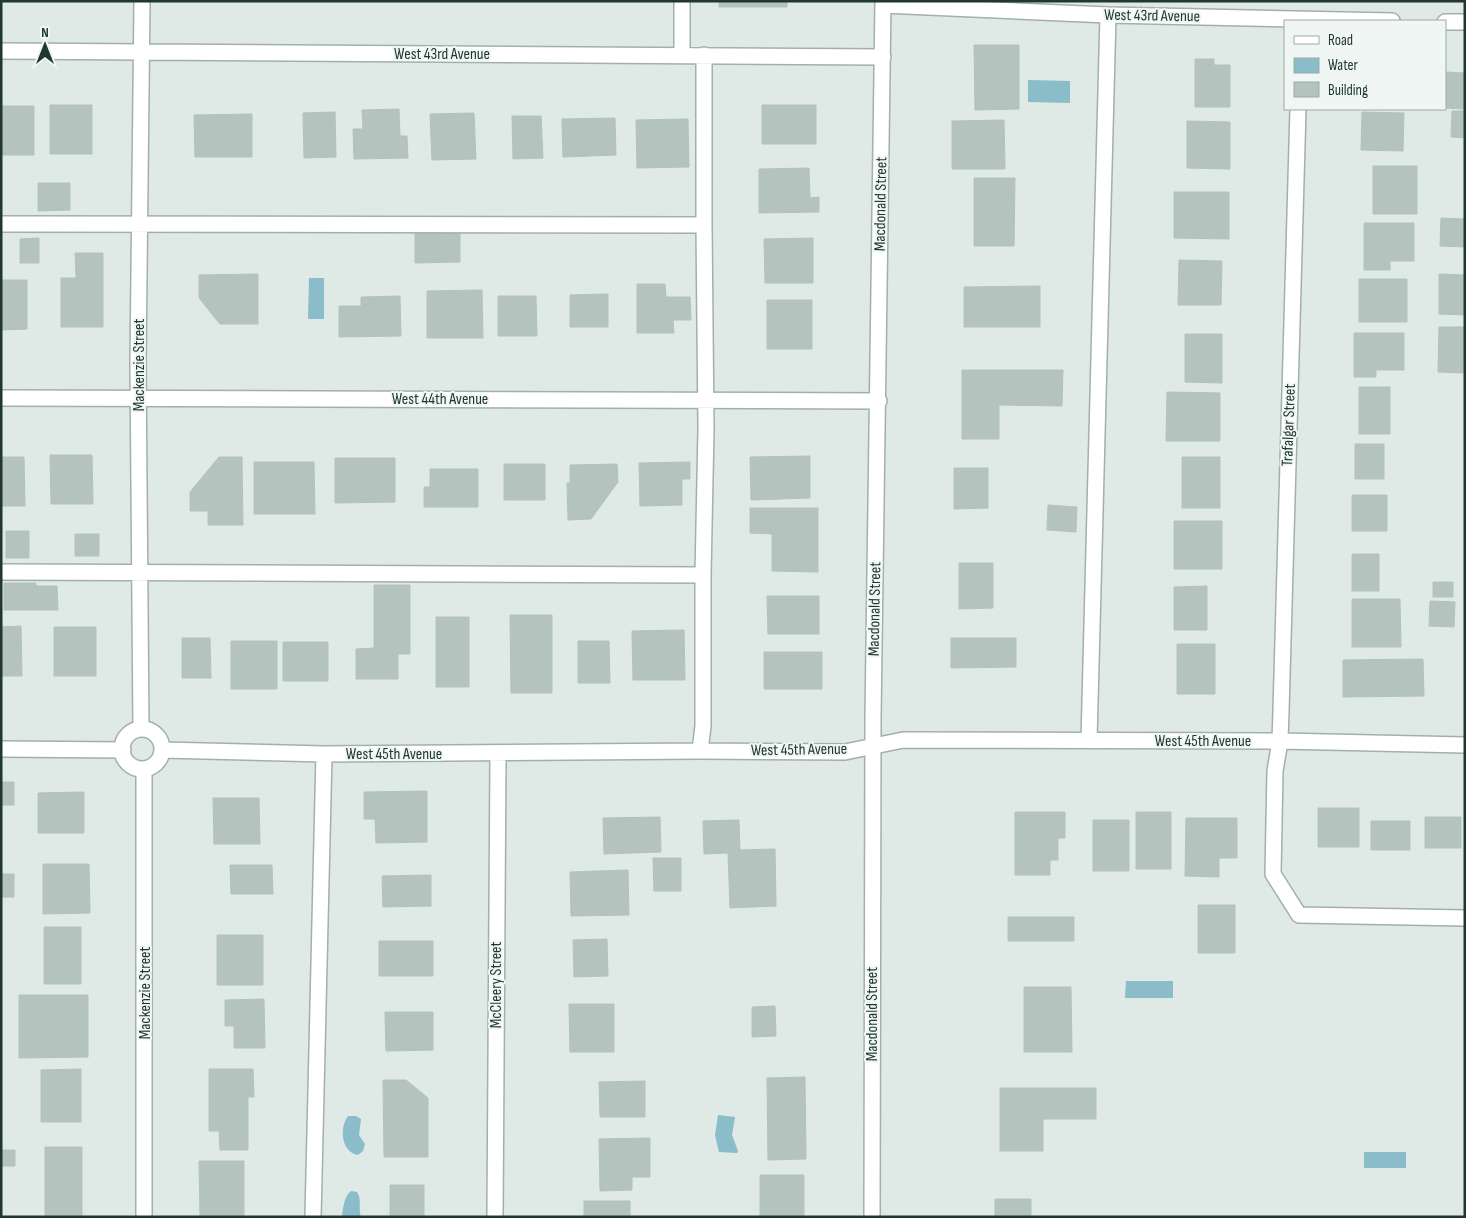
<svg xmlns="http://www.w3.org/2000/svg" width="1466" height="1218" font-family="'Sofia Sans Condensed',sans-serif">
<rect width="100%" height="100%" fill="#dfe9e5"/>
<path fill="#8abcca" d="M1028,80L1070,81V103L1028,102Z
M309,278H324V319H308Z
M1126,981H1173V998H1125Z
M718,1115L735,1117L732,1135L738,1151L737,1153L719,1152L715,1135Z
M348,1116H356L361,1119L359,1135L365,1144L363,1151L358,1155C341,1152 339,1128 348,1116Z
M1364,1152H1406V1168H1364Z
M351,1191L357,1192C362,1199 358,1209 361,1217H342C343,1208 344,1196 351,1191Z"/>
<path fill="#b4c3be" stroke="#b2c2bc" d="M719,1H787V7H719Z
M974,45H1019V109L975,110Z
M1195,59H1214V65H1230V107H1195Z
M1445,72L1465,73V109L1445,108Z
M50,105H92V154H50Z
M762,105H816V144H762Z
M1,106H34V155H1Z
M399,109L400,136H407L408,158L354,159L353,129H363L362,110Z
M1452,111H1465V138L1451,137Z
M335,112L336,157L304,158L303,113Z
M1362,112L1404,113L1403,151L1361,150Z
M474,113L476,159L432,160L430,114Z
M252,114V157H195L194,115Z
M512,116H541L543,158L513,159Z
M615,118L616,155L563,157L562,119Z
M688,119L689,167L637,168L636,120Z
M1004,120L1005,169H952V121Z
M1187,121L1230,122V169L1187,168Z
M1373,166H1417V214H1373Z
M809,168L810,198L819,197V212L759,213V169Z
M974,178H1015L1014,246H974Z
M38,183H70V210L38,211Z
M1174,192H1229V239L1174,238Z
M1441,218L1465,219V247L1440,246Z
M1364,223H1414V261H1390V270H1364Z
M415,233H460V262L415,263Z
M39,238V263H20V239Z
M813,238V283H765L764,239Z
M75,253H103V278H76Z
M1179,260L1222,261L1221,305H1178Z
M258,274V324H220L199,298V275Z
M1439,274L1465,275V315L1439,314Z
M61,278H103V327H61Z
M1359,279H1407V322H1359Z
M1,280H27V329L1,330Z
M637,284H665L666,297H690L691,320H673L674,333H637Z
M1040,286V327H964V287Z
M482,290L483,338H427V291Z
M608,294V327H570V295Z
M400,296L401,336L339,337V306H361V297Z
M498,296H536L537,336H498Z
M767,300H812V349H767Z
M1439,327H1464L1463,373L1438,372Z
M1354,333H1404V370H1376V377H1354Z
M1185,334H1222V383L1185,382Z
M962,370H1063L1062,406L999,405V439H962Z
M1359,387H1390V434H1359Z
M1167,392L1220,393V441H1166Z
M1355,444H1384V479H1355Z
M50,455H92L93,504H51Z
M810,456V498L751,500L750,457Z
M1,457H24L25,506H1Z
M219,457H242L243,525H208V511H190V492Z
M1182,457H1220V508H1182Z
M335,458H395V502L335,503Z
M254,462H314L315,514H254Z
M690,462V479H682V505L640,506L639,463Z
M504,464H545V500H504Z
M617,464L618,482L591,519L568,520L567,483H570V465Z
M954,468H988V508L954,509Z
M430,469H478V507H424V487H430Z
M1352,495H1387V531H1352Z
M1048,505L1077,507L1076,532L1047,530Z
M750,508H818V572L772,571V534L750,533Z
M1174,521H1222V569H1174Z
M6,531H29V558H6Z
M75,534H99V556H75Z
M1352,554H1379V591H1352Z
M959,563H993V608L959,609Z
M1433,582H1453V597H1433Z
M4,583H36V610H4Z
M374,585H410V654H398V679H356V649L374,648Z
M36,586H57L58,610H36Z
M1207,586V630H1174V587Z
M767,596H819V634H768Z
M1352,599H1400L1401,647H1352Z
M1430,601L1455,602L1454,627L1429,626Z
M510,615H552V693H511Z
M436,617H469V687H436Z
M21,626L22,676H1V627Z
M54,627H96V676H54Z
M684,630L685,680H633L632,631Z
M182,638H210L211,678H182Z
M951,638H1016V667L951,668Z
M231,641H277V689H231Z
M578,641H609L610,683H578Z
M283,642H328V681H283Z
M1177,644H1215V694H1177Z
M764,652H822V689H764Z
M1423,659L1424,696L1343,697V660Z
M1,782H14V805H1Z
M427,791V842L376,843L375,819H364V792Z
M84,792V833H38V793Z
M213,798H259L260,844H214Z
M1318,808H1359V847H1318Z
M1015,812H1065V838H1058V860H1050V875H1015Z
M1136,812H1171V869H1136Z
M660,817L661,852L604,854L603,818Z
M1425,817H1461V848H1425Z
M1186,818H1237V858H1219V877L1185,876Z
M739,820L740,850L775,849L776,906L730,908L728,853L704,854L703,821Z
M1093,820H1129V871H1093Z
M1371,821H1410V850H1371Z
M653,858H681V891H654Z
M43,864H89L90,913L43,914Z
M230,865H272L273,894H231Z
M628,870L629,915L571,916L570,872Z
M1,874H14V897H1Z
M431,875V906L383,907L382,876Z
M1198,905H1235V953H1198Z
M1008,917H1074V941H1008Z
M44,927H81V984H44Z
M217,935H263V985H217Z
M607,939L608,976L574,977L573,940Z
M379,941H433V976H379Z
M1024,987H1071L1072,1052H1024Z
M19,995H88V1057L19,1058Z
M264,999L265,1048H234V1026H225V1000Z
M569,1004H614V1052H570Z
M775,1006L776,1036L752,1037V1007Z
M385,1012H433V1050L386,1051Z
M81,1069V1122H41V1070Z
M209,1069H253L254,1097H248V1150H220L219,1131H209Z
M805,1077L806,1159L768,1160L767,1078Z
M383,1080H406L428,1098V1157H384Z
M645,1081V1117H600L599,1082Z
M1000,1088H1096V1119H1043V1151H1000Z
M650,1138V1177H632V1190L600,1191L599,1139Z
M45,1147H82V1216H45Z
M1,1150H15V1166H1Z
M199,1161H244V1217H200Z
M760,1175H804V1217H760Z
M390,1185H424V1217H390Z
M995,1199H1031V1217H995Z
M584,1201H630V1217H584Z"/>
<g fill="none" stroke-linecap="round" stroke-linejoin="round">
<defs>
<path id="minor" d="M682,1V55
M883,5L1108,15L1392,21
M1445,22H1465
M1,51L883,57
M1298,109L1281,711L1280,741L1275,771L1273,874L1299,915L1465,918
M1,224L704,225
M1,398L879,401
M1,572L703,575
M141,729L138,363L142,1
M122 749a20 20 0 1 1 40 0a20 20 0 1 1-40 0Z
M1089,740L1108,15
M1,749L123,750
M162,750L324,754L700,751L845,752L903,740L1280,741L1465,745
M700,751L703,726V575L706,429L704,225V55
M144,1217V769
M313,1217L324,754
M495,1217L498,754
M872,1217L873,718L883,1"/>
</defs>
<use href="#minor" stroke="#a2b0ac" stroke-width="18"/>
<use href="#minor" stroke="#fff" stroke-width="15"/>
</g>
<g text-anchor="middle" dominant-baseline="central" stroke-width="4" stroke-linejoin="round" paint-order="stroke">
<g font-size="16" fill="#213732" stroke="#eff6f3">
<text transform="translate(1152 16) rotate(1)">West 43rd Avenue</text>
<text x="442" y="54">West 43rd Avenue</text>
<text transform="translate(881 204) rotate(-89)">Macdonald Street</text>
<text transform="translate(139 365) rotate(-90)">Mackenzie Street</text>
<text x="440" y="399">West 44th Avenue</text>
<text transform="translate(1289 425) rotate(-88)">Trafalgar Street</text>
<text transform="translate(875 609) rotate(-89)">Macdonald Street</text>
<text x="1203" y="741">West 45th Avenue</text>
<text transform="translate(799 750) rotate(-1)">West 45th Avenue</text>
<text x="394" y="754">West 45th Avenue</text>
<text transform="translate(496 985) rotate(-90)">McCleery Street</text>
<text transform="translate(145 993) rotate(-90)">Mackenzie Street</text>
<text transform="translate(872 1014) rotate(-90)">Macdonald Street</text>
</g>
</g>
<rect width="1466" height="1218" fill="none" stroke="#213732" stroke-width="5"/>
<rect x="1284" y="20" width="162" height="90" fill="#eff6f3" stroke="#9daaa6"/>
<rect x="1294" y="36" width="25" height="8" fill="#ffffff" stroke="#9daaa6"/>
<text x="1328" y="45" font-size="15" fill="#213732">Road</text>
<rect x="1294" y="58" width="25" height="15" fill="#8abcca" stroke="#9daaa6"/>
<text x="1328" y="70" font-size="15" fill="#213732">Water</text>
<rect x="1294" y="82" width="25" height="15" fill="#b4c3be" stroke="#9daaa6"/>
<text x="1328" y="95" font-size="15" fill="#213732">Building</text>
<g transform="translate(45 45)" stroke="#eff6f3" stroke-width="4" paint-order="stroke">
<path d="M0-4L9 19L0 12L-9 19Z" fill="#213732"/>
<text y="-8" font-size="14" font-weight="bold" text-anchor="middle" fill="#213732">N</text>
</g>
</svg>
